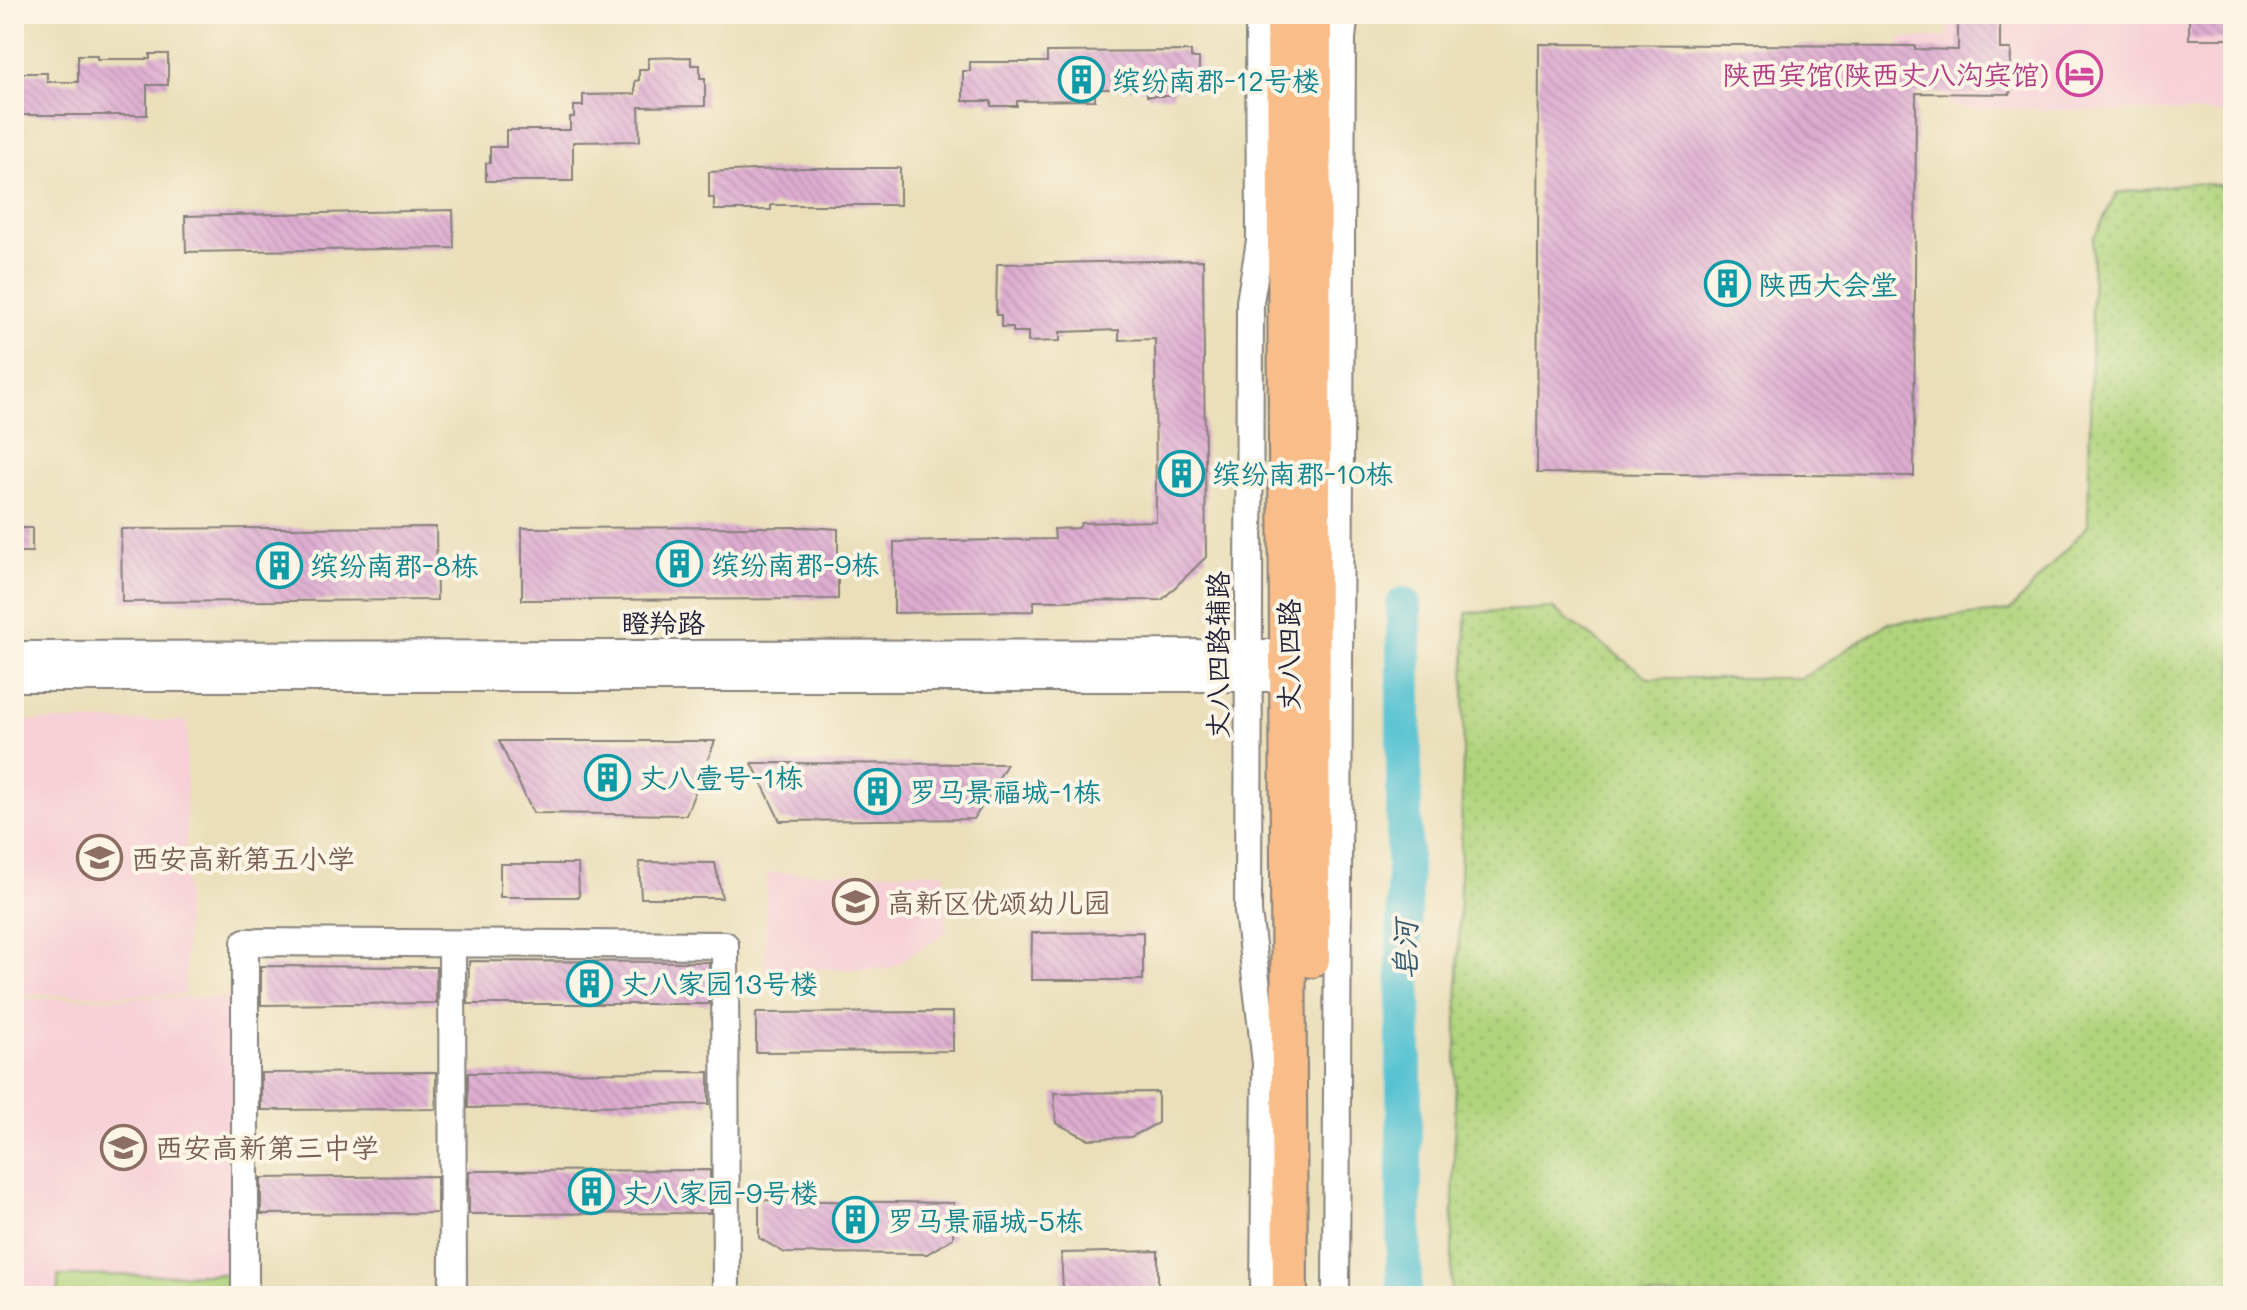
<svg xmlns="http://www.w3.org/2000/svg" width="2247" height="1310" font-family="Mali,'LXGW WenKai TC',sans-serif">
<defs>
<pattern id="grass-dots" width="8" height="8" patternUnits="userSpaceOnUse" patternTransform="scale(2)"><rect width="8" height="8" fill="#b0d47d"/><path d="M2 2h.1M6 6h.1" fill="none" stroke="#97b66d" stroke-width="1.8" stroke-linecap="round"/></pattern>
<pattern id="building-back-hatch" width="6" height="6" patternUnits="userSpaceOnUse" patternTransform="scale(2)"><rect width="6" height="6" fill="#ddacd0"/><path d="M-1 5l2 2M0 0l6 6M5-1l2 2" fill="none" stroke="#bd94b4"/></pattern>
</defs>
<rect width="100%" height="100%" fill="#fcf5e5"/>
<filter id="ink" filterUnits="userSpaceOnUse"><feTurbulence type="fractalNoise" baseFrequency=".0125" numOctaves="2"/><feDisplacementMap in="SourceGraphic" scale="16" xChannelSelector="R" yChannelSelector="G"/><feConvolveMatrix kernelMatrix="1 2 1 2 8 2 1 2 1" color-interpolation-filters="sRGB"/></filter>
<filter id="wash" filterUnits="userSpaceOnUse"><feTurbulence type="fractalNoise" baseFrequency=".006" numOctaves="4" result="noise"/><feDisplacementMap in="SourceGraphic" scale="32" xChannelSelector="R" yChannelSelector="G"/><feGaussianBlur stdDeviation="1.8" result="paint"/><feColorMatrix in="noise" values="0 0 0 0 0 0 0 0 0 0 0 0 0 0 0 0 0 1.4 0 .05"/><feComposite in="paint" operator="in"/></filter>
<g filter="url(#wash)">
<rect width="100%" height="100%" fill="#eadfba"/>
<path fill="#f6cfd7" d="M1948,14H2233V113L1955,108L1897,39L1948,37Z
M14,721H187L185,995H14Z
M944,872L947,932L889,969H765L767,873Z
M233,997V1296H14V999Z"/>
<path fill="url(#grass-dots)" stroke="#697b5c" stroke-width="2" d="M2188,183L2233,186V1296H1451L1466,613L1552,608L1649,678H1802L1888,623L2010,611L2088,525L2093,239L2117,193Z"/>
<path fill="#b0d47d" stroke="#697b5c" stroke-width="2" d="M228,1274V1296H58V1276Z"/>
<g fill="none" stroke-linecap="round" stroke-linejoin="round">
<path stroke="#57c2d2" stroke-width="36" d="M1404,605V1296"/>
</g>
<g id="blocks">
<path fill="url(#building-back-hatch)" d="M1958,14H2000V49H2011L2010,94L1916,93L1914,476L1537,473L1539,44L1915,46V49L1958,50Z
M2189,14H2233V39H2189Z
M1191,51V58H1199V90H1173V96H1147V89H1095V100L1017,101V106H991V101H963V71H970V62H1047V52Z
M150,54H168V85H147V115H14V73H47V82H78V55H97V59H150Z
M691,57V65H700V78H705V106L639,107L640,141L573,142V181H486V163H490V147H506V130H570V117H574V106H583V95L635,94V81L639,80V69H648V58Z
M805,168H900V205H771V210H714V198H709V172Z
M453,210L454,248L186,252L185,216Z
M1203,260L1206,557L1162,600L1034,601V611L894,613V542L1055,539L1054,529L1079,528L1081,523L1156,521L1155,339L1119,340V330L1060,332V341L1028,342V332H1013V327H1001V315H996L997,264Z
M436,527L437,600L122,602L121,529Z
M808,527L838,529V599L522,600V528Z
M14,528H32V552H14Z
M499,741H715L686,815L533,813Z
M752,763L1007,764L974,819L780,821Z
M639,862L715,863L722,898H641Z
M500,864H578L579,897H500Z
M1143,932V980H1031L1032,933Z
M469,961L709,962V1004H468Z
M261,966L436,967V1003L261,1005Z
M953,1012V1051L756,1052V1013Z
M436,1072V1109L261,1110V1073Z
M709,1072V1104L468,1108V1073Z
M1158,1092V1123L1131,1137L1088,1139L1056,1123L1054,1093Z
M710,1170V1213L469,1214V1171Z
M437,1176V1213L261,1214V1178Z
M759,1200L954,1203L953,1238L927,1254L785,1253L759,1238Z
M1158,1251V1288H1063L1061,1253Z"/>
</g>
</g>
<g filter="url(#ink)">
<use href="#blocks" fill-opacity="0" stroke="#86807a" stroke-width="2"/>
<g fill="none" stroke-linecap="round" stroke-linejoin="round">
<defs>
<path id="minor" d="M1259,14L1260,241L1250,302L1248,912L1266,1063L1264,1296
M14,655L1305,653
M14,678H1306
M452,944L453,1296
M245,1296V942L725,945L726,1296
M1336,1296L1342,38L1345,14"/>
<path id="major" d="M1284,14L1290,1296
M1312,960L1314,14"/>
</defs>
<use href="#minor" stroke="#86807a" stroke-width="30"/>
<use href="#major" stroke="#86807a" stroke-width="38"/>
<use href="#minor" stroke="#fff" stroke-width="26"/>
<use href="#major" stroke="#f8bd89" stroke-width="34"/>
</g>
</g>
<defs>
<symbol id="hotel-ring" viewBox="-11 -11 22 22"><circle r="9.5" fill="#fcf5e5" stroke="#d1479c" stroke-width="1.5"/><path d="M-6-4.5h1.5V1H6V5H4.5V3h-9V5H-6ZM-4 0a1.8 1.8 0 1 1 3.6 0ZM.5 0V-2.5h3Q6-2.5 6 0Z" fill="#d1479c"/></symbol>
<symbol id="building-ring" viewBox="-11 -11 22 22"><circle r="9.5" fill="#fcf5e5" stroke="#0f9aa8" stroke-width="1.5"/><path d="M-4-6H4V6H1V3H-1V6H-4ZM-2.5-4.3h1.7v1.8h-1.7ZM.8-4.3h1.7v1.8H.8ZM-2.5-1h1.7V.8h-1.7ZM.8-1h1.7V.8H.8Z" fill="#0f9aa8"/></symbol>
<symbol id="school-ring" viewBox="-11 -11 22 22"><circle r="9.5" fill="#fcf5e5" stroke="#8d6e63" stroke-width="1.5"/><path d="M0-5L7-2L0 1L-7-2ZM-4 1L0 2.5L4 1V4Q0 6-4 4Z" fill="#8d6e63"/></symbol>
</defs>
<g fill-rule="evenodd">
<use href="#hotel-ring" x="2054" y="48" width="51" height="51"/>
<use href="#building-ring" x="1056" y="54" width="51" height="51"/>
<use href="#building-ring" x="1702" y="258" width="51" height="51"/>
<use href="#building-ring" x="1156" y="448" width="51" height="51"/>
<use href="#building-ring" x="654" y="538" width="51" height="51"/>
<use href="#building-ring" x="254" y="540" width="51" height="51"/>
<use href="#building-ring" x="582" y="752" width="51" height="51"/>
<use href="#building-ring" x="852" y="766" width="51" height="51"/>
<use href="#school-ring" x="74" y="832" width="51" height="51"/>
<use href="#school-ring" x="830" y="876" width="51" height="51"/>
<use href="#building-ring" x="564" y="958" width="51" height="51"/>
<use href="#school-ring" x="98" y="1122" width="51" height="51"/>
<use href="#building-ring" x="566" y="1166" width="51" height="51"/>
<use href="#building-ring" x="830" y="1194" width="51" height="51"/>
</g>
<g text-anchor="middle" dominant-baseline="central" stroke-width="8" stroke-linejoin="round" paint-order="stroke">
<g font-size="28" fill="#b23c85" stroke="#fcf5e5" text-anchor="end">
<text x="2049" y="74">陕西宾馆(陕西丈八沟宾馆)</text>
</g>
<g font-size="28" fill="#0d838f" stroke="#fcf5e5" text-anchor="start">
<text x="1112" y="80">缤纷南郡-12号楼</text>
<text x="1758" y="284">陕西大会堂</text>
<text x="1212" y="473">缤纷南郡-10栋</text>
<text x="711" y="564">缤纷南郡-9栋</text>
<text x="310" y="565">缤纷南郡-8栋</text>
<text x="639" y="777">丈八壹号-1栋</text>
<text x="909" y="791">罗马景福城-1栋</text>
<text x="621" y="983">丈八家园13号楼</text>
<text x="622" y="1192">丈八家园-9号楼</text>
<text x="887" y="1220">罗马景福城-5栋</text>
</g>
<g font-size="28" fill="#22223b" stroke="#fcf5e5">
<text x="663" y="622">瞪羚路</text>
<text transform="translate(1217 655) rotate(-90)">丈八四路辅路</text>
<text transform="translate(1288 655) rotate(-90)">丈八四路</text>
</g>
<g font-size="28" fill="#785e54" stroke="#fcf5e5" text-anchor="start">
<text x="131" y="858">西安高新第五小学</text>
<text x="887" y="902">高新区优颂幼儿园</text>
<text x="155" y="1147">西安高新第三中学</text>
</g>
<g font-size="30" font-style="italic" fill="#355a70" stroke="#fcf5e5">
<text transform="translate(1404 950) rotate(-90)">皂河</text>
</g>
</g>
<rect width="2247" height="1310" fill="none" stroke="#fcf5e5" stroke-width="48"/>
</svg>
